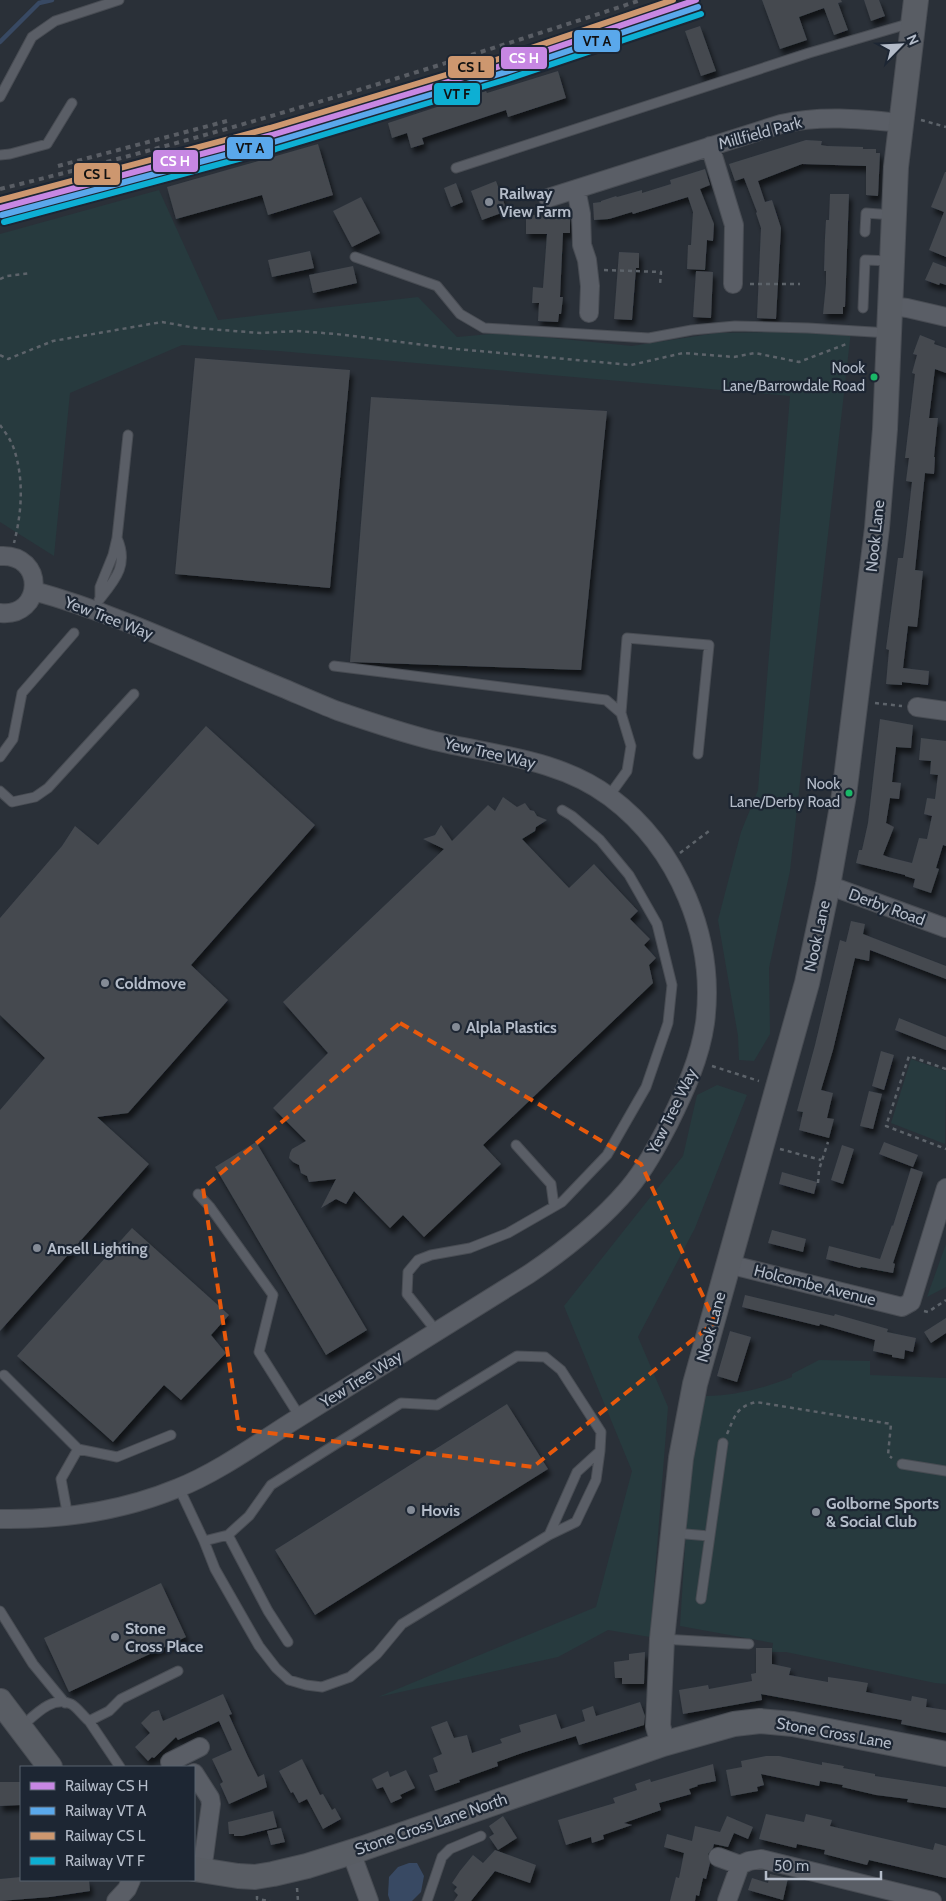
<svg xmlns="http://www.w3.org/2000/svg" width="946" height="1901" font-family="Cabin,sans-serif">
<defs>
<filter id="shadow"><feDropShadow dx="3" dy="5.5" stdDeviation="2.5" flood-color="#0009"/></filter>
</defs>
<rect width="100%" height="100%" fill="#2a3038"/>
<path fill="#273a3e" d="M159,190L218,320L418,297L457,337L502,333L632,346L717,333L851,331L790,871L769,968L770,1034L754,1061L739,1060L738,1036L718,920L741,832L758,790L790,396L279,351L182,345L70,393L54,556L0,522V234Z
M911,1059L946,1071L945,1144L891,1123Z
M717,1085L747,1095L695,1228L638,1337L668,1407L650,1637L608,1630L558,1657L378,1697L596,1607L632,1471L564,1306L683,1156L697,1095Z
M946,1244V1287L927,1297Z
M819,1360L870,1361V1375L946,1378V1684L935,1683L786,1652H772L773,1643L680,1626L688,1500L695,1447L706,1396C735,1396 765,1388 792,1377V1374Z"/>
<path fill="#384963" d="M409,1863H417L424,1876L421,1892L412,1901H390L388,1895L389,1877L398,1867Z"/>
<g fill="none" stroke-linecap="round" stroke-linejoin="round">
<path stroke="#384963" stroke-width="4.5" d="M0,42L39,3L52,0"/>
</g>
<path fill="#444950" filter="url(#shadow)" d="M762,0H841L842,2L838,3L848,30L834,35L824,8L799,17L807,40L780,49Z
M864,0H879L885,16L871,21Z
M700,26L716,71L701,76L685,31Z
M558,71L566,98L508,117L506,110L422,138L424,144L411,148L407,133L392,138L388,123L486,91L487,93Z
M806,140L822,141L821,145L827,146L863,147V149H876V153H880L878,196L866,195V166L802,164L758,181L765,202L772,200L781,228L776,319L757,318L761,228L756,213L757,212L744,178L735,181L729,164Z
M318,144L333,195L268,215L262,195L176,219L167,187Z
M705,169L710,185L700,189L714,224L713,241L707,240L705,270L687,269L688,245H691L693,212L688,197L633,214L632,212L609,219L594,220L593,203L601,202V201L616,196L617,197L642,190V193L671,184L670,180Z
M945,172H946V257L929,250L944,212L931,207Z
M496,181L507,211L482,220L471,191Z
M456,183L463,202L451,207L444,188Z
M830,194H849L845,307H843V314H823L826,284V271H824L825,238L826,220H829Z
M361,197L380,233L352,247L333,211Z
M526,215L570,216V233H563L560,297H563L561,314H559L558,322L538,321L539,303H532L533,287L543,288L547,234H526Z
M310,251L314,268L272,277L268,260Z
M619,252L639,253V268H636L632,320L614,319Z
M933,262L946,267V285L940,283L939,285L925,280Z
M353,266L357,283L313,293L309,275Z
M696,271L713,272L711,318L693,317Z
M920,335L935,341L934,344L946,348V373L935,369L929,418H938L934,457H935L934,474L925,473L915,570L923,571L919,610L917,627L908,626L903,668L929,671L928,685L902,682V685L886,684L889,650L886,649L898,558H903L905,543L912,482L906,481L909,458H905L915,374L912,373L917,355L913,354Z
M195,358L350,370L330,588L175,574Z
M371,397L607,411L581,670L350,662Z
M880,719L913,725L911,748L896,747L892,782L901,783L899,799L890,798L886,823L894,827L883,855L888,857L912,863L919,838L927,839L932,816L924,814L927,798L935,799L938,775L930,774L931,761L919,760L921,738L946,741V846L943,845L936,868L939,869L931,893L913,887L915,879L905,876V875L856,863L859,850H862L868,823Z
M206,726L315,825L191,965L228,1000L128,1113L97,1117L149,1164L0,1331V1110L45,1058L0,1015V918L62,846L75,826L98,845Z
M503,797L517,807L525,803L530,810L534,811L537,816L547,820L536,827L535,831L522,839L569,888L594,864L638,911L630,919L650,939L644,945L656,958L649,965L653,983L483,1145L501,1164L424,1237L403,1215L390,1228L354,1191L346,1204L336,1199L321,1208L336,1179L309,1182L307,1176L301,1173L299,1165L293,1162L289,1158L290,1153L292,1149L306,1141L273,1108L328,1053L283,1002L444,849L423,839L435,835L441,825L452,841L488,805L495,811Z
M851,921L865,924L863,934L946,966V979L870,950L869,961L855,958L833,1050L821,1090L833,1093L827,1118L834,1119L829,1138L799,1130L803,1112L797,1111L815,1045L840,940L846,942Z
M899,1018L946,1037V1050L895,1030Z
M881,1051L894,1055L884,1090L872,1086Z
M869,1091L882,1094L873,1129L860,1126Z
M256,1142L367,1330L326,1355L215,1167Z
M884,1142L918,1155L913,1167L879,1154Z
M842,1145L854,1149L843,1184L831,1180Z
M911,1168L923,1172L893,1263L895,1264L893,1273L861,1267L860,1268L826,1259L829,1246L880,1259L892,1225L893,1226Z
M782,1172L817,1182L814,1194L779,1184Z
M132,1228L229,1315L211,1335L226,1353L181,1400L164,1385L113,1442L17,1356Z
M772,1230L806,1239L803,1252L768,1243Z
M745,1295L834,1316L835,1314L888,1329L887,1332L916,1338L913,1352L905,1350L904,1359L892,1357V1355L873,1351L875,1340L820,1324L819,1326L742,1307Z
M946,1318V1333L931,1343L924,1332Z
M730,1331L751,1337L737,1382L717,1376Z
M507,1404L548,1469L315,1615L275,1550Z
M161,1583L186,1637L69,1692L44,1638Z
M756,1648H772V1664L791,1668L789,1675L828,1682V1677L856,1681L868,1683L866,1692L911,1701L912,1696L927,1699L926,1707L946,1710V1733L901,1724L902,1720L761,1694L762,1700L683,1714L679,1690L708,1685L709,1689L752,1681L751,1674L756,1673Z
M645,1652L644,1684H622V1678H615L614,1662L629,1660V1654Z
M223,1694L232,1714L229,1715L248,1757L258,1777L264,1774L267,1787L229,1804L220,1784L223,1782L212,1759L232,1750L219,1721L178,1740L176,1737L154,1758L152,1757L148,1761L135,1747L150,1733L141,1723L152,1712L159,1710L163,1721Z
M640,1702L645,1716L644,1725L579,1745L576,1736L522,1753L497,1762L498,1766L459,1780L460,1782L435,1791L429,1775L438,1772L433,1758L442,1754L431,1727L447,1721L454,1738L467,1735L472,1753L502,1743L500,1739L521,1732L519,1725L556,1714L561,1729L585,1721L582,1710L593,1706L596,1716Z
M766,1756H779L822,1765V1762L844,1766L843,1768L875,1774V1776L946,1787V1808L907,1802L908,1799L876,1795L842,1787L843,1785L820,1781L819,1786L761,1774L764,1785L757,1787L758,1791L731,1796L726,1770L742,1767L741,1761Z
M302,1759L320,1795L323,1794L332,1810L335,1808L341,1819L323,1829L307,1799L299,1803L293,1792L291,1793L279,1771Z
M713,1764L716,1781L697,1785L698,1786L689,1789L691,1794L659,1803L661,1810L624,1823L632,1825L603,1835L604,1839L592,1843L591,1837L566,1845L558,1820L615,1803L613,1798L637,1790L635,1784L650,1779L651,1782Z
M406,1770L415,1788L400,1795L402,1798L391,1803L383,1787L377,1789L372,1779L388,1771L390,1777Z
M0,1782H21V1805L0,1806Z
M273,1811L277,1827L242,1836H234V1834H229L228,1822Z
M766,1814L804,1822L806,1814L832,1820L830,1826L933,1850L935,1843L946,1846V1878L869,1860L867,1865L824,1854L825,1850L797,1844L796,1848L759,1839Z
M503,1816L517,1838L498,1850L489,1837L494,1834L489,1826Z
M727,1816L753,1827L748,1839L734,1833L728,1847L714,1844L713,1848L708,1854L710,1863L706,1879L703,1878L699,1896L696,1895L695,1901H670L676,1877L679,1878L684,1853L664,1847L667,1834L692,1841L695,1826L720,1832Z
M281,1828L285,1842L271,1845L267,1831Z
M495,1850L536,1865L530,1883L495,1871L471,1901H454L458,1895L454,1891L457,1887L452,1883L460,1871L473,1855L483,1863Z
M770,1874L788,1878L783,1900L748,1890L752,1878L768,1883Z
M21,1877V1880H89L90,1891L50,1897L0,1901V1879Z"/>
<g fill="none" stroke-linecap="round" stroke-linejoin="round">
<defs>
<path id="lane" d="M0,97L32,37L55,21L119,0
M0,155L10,154L47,144L72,103
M456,168L809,53L911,23
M865,232L866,213L893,215
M355,257L437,286L460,314L484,328L649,338L692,330L735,326L808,328L889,333
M863,308L865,260L891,261
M100,599V587L113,555L117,538L128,435
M99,600C115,580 129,565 117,538
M334,666L606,700L621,713L631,746L627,771L609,796
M621,713L627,638L709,645L698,754
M0,757L13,739L22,693L74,633
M0,791L12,802L35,797L48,788L134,694
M516,1145L551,1184L554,1206
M198,1194L210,1207L273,1295L259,1352L300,1417
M437,1332L407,1294L408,1272L418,1260L431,1255L470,1248L508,1233L562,1202L607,1155L646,1087L668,1023L672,985L657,924L629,875L600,840L572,816L562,810
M4,1375L78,1449
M902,1464L946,1471
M179,1488L204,1541L215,1569L259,1646L276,1668L289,1680L306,1685L322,1687L350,1677L377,1654L402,1624L549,1535L577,1472L600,1451L601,1432L561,1370L545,1357L517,1356L437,1405L401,1403L271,1485L249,1516L228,1535L204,1541
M68,1517L61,1479L78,1449L117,1457L171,1435
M674,1533L709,1536
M228,1535L268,1611L288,1642
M549,1535L576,1522L596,1480L600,1451
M701,1599L723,1443
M0,1611L33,1664L65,1703
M662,1639L749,1644
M89,1721L120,1767
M21,1727C34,1716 52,1695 71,1704C77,1707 83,1716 89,1721L109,1711L121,1699L178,1671
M427,1901L442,1857L450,1849L481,1836"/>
<path id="street" d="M710,146L734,225L733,284
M576,189L581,214L582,245L587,260L590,286L589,313
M548,198L781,124C821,115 860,119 900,123
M890,306L907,308L946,317
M0,556C46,553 44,618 0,613
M917,707L946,711
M828,885L946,928
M728,1264L902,1307L911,1302L946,1188
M0,1519C62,1520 120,1512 178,1488C217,1473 261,1441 298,1418C375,1370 452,1322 529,1274C566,1249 599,1223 628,1189C645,1169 657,1146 669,1123C685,1091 700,1058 705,1023C716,938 678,848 610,797C560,759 494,755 435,741C403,733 370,722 338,711C320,704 302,696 283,688C202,655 118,614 34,591
M170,1762L200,1747
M194,1773L210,1798L211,1804L202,1871
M351,1852L369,1901
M718,1857L740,1865L749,1861L761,1859L932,1901
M116,1901L127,1889L131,1880
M727,1901L740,1865"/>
<path id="secondary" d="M0,1701L50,1767
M663,1744L658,1726L662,1639L681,1458L695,1384L807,983L828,885L844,795L877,528L885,429L896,167L916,0
M194,1869L238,1876L255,1877L273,1874L307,1866L361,1849L663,1744L734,1724L760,1721L793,1724L946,1754"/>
</defs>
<use href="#lane" stroke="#484c53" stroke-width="11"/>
<use href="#street" stroke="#484c53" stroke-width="20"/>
<use href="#secondary" stroke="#484c53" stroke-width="26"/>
<path stroke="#5d636a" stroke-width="2.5" stroke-dasharray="4 4" stroke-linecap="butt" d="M921,120L946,127
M604,270L661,272L660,285
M0,279L7,276L31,273
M750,284H800
M0,355L8,359L53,341L162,322L196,328L260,333L297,331L336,334L457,349L631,365L683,353L734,357L755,353L799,362L849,343
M0,425C5,432 11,440 14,449C24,479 22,512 14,543
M875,703L902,706
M680,853L709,831
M712,1066L759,1081
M946,1069L909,1056L886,1126L946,1149
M780,1149L821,1160
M818,1183L819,1170L828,1142
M924,1311L928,1312L946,1300
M727,1434C735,1416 736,1407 756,1402L891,1424L888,1455L892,1458
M297,1888L298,1901
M257,1896V1899L270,1901"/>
<use href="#lane" stroke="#5a5e66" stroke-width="9"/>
<use href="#street" stroke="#5a5e66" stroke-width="18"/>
<use href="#secondary" stroke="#595d64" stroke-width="24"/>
<path stroke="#595d64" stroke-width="4" stroke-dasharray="5 5" stroke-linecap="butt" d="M58,166L227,121
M0,189C217,136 429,70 641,0"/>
<defs>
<path id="rail-1" d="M0,208L272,135L504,65L696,0"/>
<path id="rail-2" d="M2,215L274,142L506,72L698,7"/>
<path id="rail-3" d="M0,200L270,128L502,58L673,0"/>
<path id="rail-4" d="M4,222L276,149L508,79L701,14"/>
</defs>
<use href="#rail-1" stroke="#1d2633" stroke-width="10"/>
<use href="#rail-2" stroke="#1d2633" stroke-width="10"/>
<use href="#rail-3" stroke="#1d2633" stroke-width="10"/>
<use href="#rail-4" stroke="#1d2633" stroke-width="10"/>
<use href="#rail-1" stroke="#c787e3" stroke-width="6"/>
<use href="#rail-2" stroke="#5aa8eb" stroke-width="6"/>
<use href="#rail-3" stroke="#cd976f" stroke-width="6"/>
<use href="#rail-4" stroke="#0dafd3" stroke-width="6"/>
</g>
<path fill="none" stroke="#e8590c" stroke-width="4" stroke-dasharray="10 6" stroke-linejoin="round" d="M400,1023L641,1164L715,1322L533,1467L239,1429L203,1188Z"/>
<g fill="#848b96" stroke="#1d2633" stroke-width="2">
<circle cx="489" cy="202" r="5"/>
<circle cx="105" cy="983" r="5"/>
<circle cx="456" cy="1027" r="5"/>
<circle cx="37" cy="1248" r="5"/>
<circle cx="411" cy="1510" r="5"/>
<circle cx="816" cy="1512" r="5"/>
<circle cx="115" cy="1637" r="5"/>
</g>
<g fill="#1ab867" stroke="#1d2633" stroke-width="2">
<circle cx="874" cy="377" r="4.5"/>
<circle cx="849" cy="793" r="4.5"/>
</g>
<g text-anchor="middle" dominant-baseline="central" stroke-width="4.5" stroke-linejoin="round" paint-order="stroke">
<g font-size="15" fill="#b4bcc9" stroke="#1d2633" text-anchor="end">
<text x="865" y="368">Nook<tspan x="865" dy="18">Lane/Barrowdale Road</tspan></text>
<text x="840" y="784">Nook<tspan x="840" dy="18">Lane/Derby Road</tspan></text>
</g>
<g font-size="16" fill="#b4bcc9" stroke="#1d2633">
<text transform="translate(760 133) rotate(-15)">Millfield Park</text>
<text transform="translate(875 536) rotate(-84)">Nook Lane</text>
<text transform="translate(109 618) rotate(21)">Yew Tree Way</text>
<text transform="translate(490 753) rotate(13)">Yew Tree Way</text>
<text transform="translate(887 907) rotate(20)">Derby Road</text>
<text transform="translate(817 936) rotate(-78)">Nook Lane</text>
<text transform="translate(672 1111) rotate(-64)">Yew Tree Way</text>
<text transform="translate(815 1285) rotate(14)">Holcombe Avenue</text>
<text transform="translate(711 1327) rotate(-75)">Nook Lane</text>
<text transform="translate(361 1379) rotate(-32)">Yew Tree Way</text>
<text transform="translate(834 1733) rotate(10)">Stone Cross Lane</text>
<text transform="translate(431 1824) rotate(-19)">Stone Cross Lane North</text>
</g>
<g font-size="16" font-weight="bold" fill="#b4bcc9" stroke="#1d2633" text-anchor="start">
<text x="499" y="193">Railway<tspan x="499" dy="18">View Farm</tspan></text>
<text x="115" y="983">Coldmove</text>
<text x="466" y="1027">Alpla Plastics</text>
<text x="47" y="1248">Ansell Lighting</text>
<text x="826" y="1503">Golborne Sports<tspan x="826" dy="18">&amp; Social Club</tspan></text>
<text x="421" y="1510">Hovis</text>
<text x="125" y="1628">Stone<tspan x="125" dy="18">Cross Place</tspan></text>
</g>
</g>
<g stroke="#1d2633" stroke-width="2">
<rect x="573" y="29" width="48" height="24" rx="5" fill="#5aa8eb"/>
<rect x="500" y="46" width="48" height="24" rx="5" fill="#c787e3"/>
<rect x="447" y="55" width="48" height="24" rx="5" fill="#cd976f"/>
<rect x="433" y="82" width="48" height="24" rx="5" fill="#0dafd3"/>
<rect x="226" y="136" width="48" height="24" rx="5" fill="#5aa8eb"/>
<rect x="152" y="149" width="47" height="24" rx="5" fill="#c787e3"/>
<rect x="73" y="162" width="48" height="24" rx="5" fill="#cd976f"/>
</g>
<g font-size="14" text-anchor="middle" font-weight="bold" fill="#fff">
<text x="524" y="63">CS H</text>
<text x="175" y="166">CS H</text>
</g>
<g font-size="14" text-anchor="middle" font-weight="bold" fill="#111">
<text x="597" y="46">VT A</text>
<text x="471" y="72">CS L</text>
<text x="457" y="99">VT F</text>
<text x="250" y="153">VT A</text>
<text x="97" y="179">CS L</text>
</g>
<rect x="20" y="1766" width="175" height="115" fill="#1d2633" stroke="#59626f"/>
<rect x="30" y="1782" width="25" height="8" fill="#c787e3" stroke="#59626f"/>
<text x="65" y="1791" font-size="15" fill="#b4bcc9">Railway CS H</text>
<rect x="30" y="1807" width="25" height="8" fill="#5aa8eb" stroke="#59626f"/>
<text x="65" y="1816" font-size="15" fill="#b4bcc9">Railway VT A</text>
<rect x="30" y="1832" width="25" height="8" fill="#cd976f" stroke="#59626f"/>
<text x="65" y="1841" font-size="15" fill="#b4bcc9">Railway CS L</text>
<rect x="30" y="1857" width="25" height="8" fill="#0dafd3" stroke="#59626f"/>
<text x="65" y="1866" font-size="15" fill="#b4bcc9">Railway VT F</text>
<g transform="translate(901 45) rotate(66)" stroke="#1d2633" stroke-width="4" paint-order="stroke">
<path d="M0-4L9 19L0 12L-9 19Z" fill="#b4bcc9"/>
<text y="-8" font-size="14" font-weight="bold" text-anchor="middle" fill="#b4bcc9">N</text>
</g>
<path d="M766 1871v8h115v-8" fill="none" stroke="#b4bcc9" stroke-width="2.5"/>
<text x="774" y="1871" font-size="15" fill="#b4bcc9" stroke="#1d2633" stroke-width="4" paint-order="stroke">50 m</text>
</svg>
